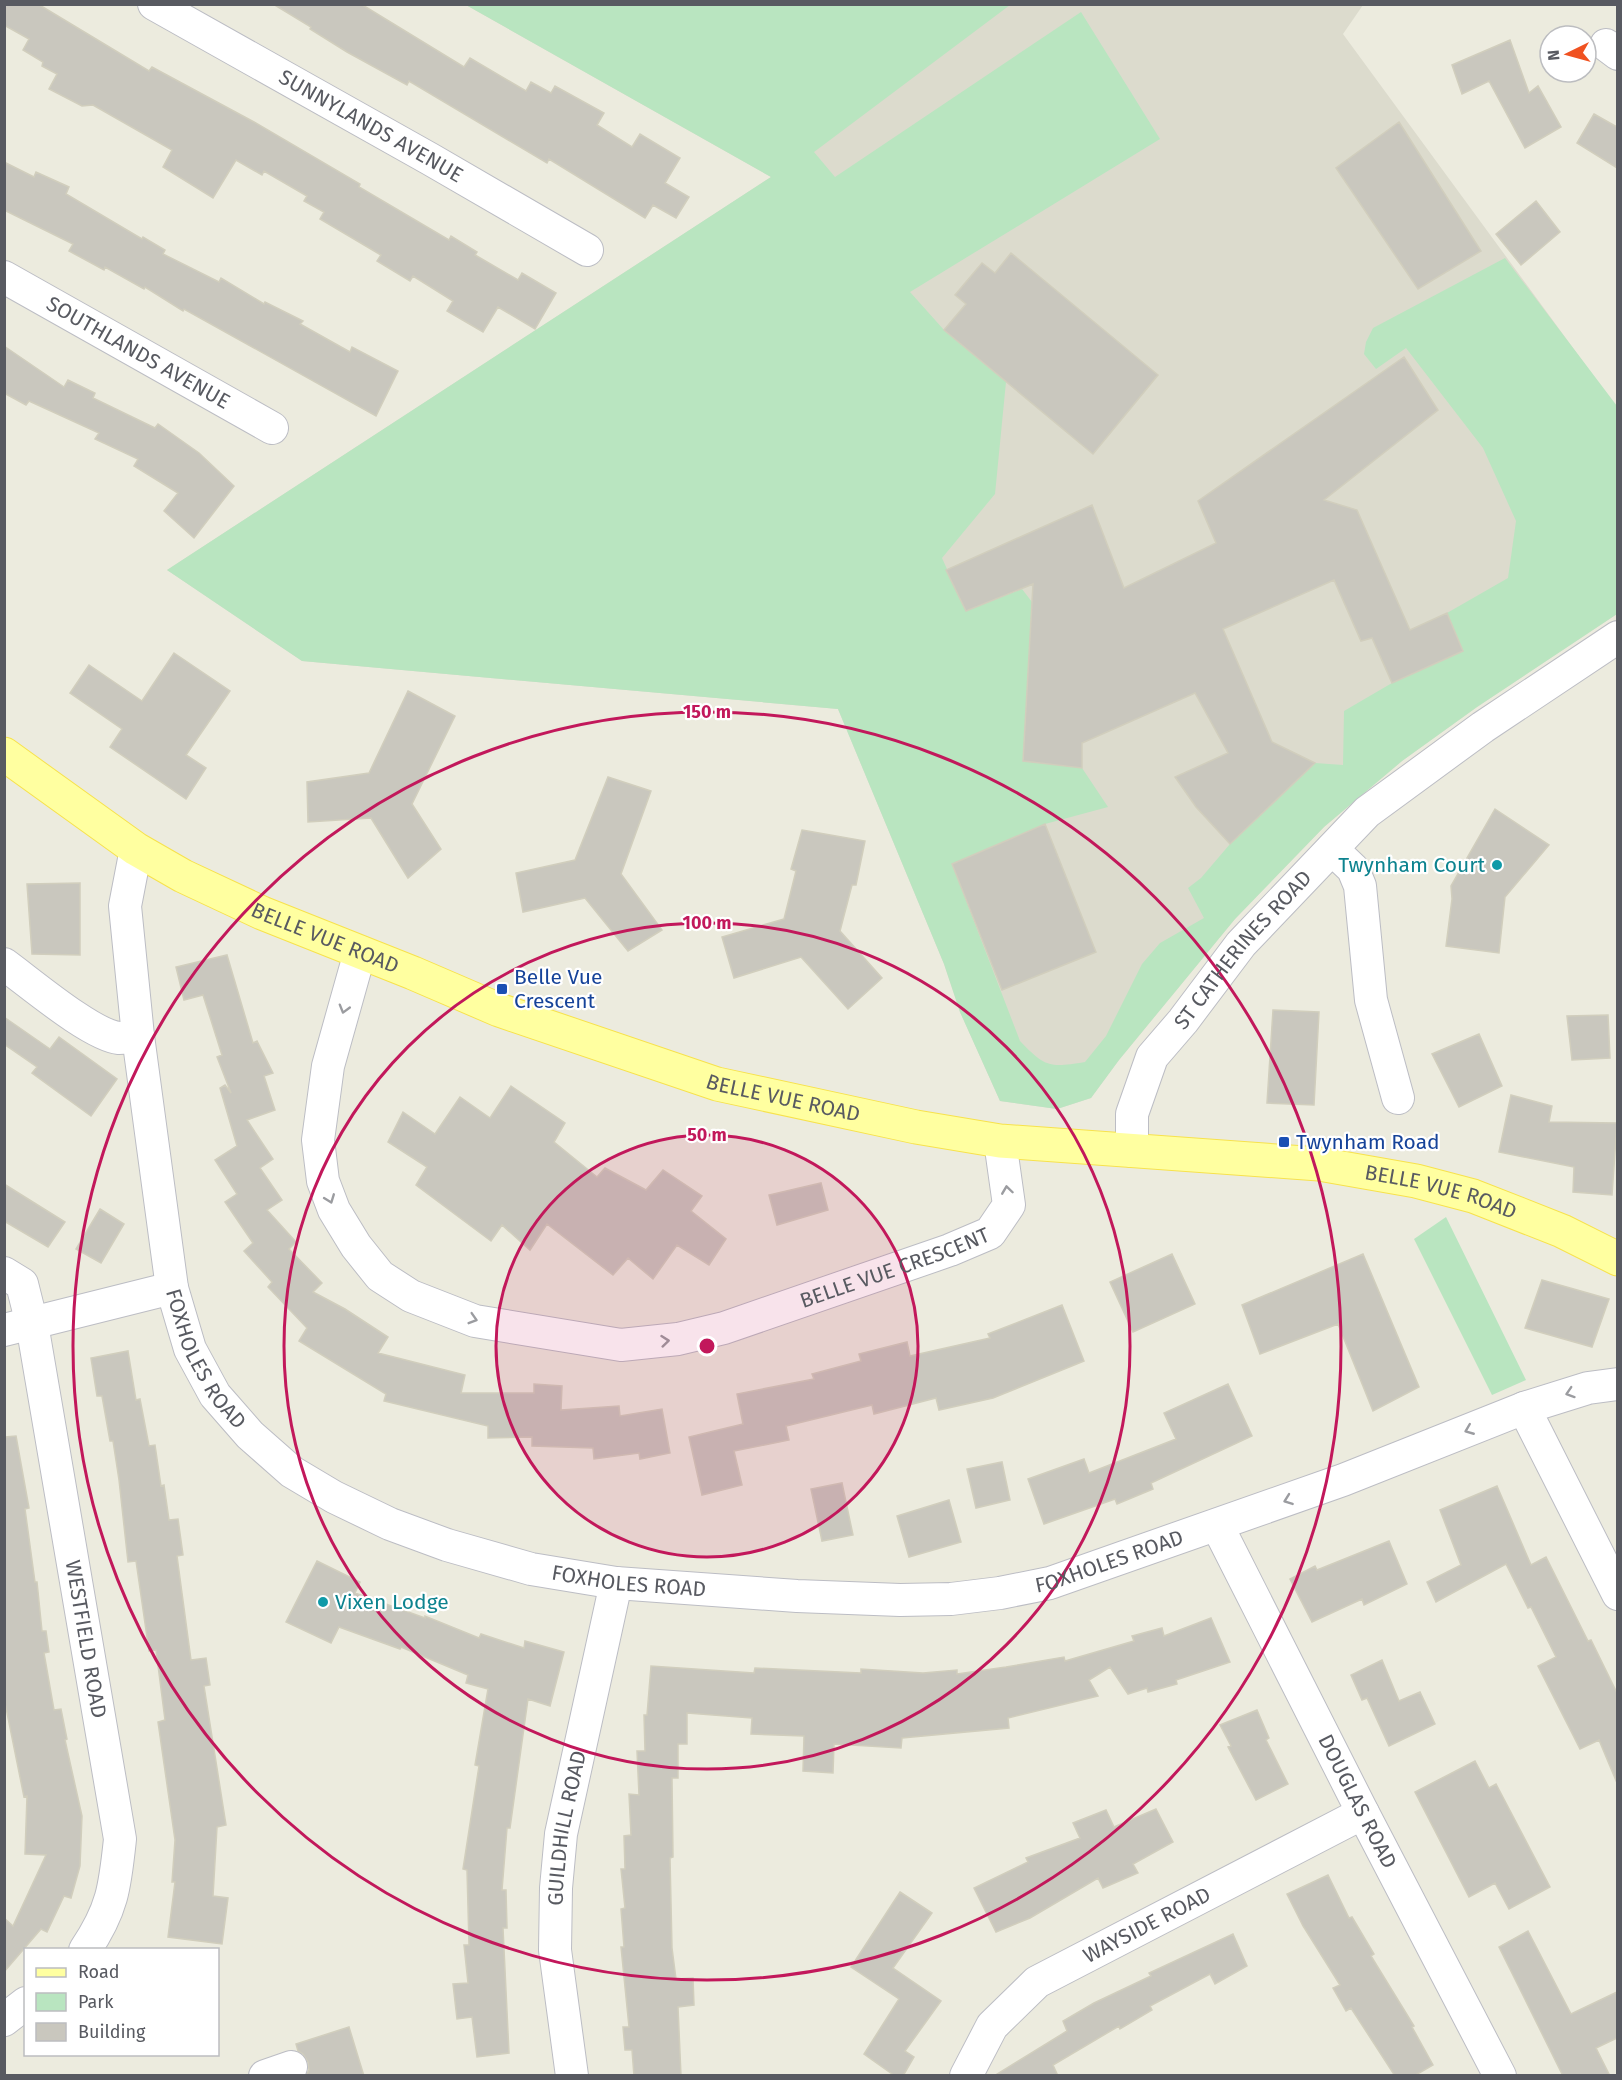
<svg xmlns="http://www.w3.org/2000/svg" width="1622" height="2080" font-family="'Fira Sans',sans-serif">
<rect width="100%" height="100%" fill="#ecebde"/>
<path fill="#dcdbcd" d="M466,5H1363L1343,34L1617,408V614L1477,707L1402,761L1324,827L1235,919L1119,1060L1091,1098L1057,1109L1000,1101L960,1012L944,964L838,709L302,661L167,570L771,177Z"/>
<path fill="#b9e5c0" d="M466,5H1010L814,152L835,177L1081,12L1160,139L910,292L944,330L1006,382L995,494L942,558L966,611L1022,589L1032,602L1023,761L1082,768L1108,807L1045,824L952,864L1020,1041C1045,1067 1049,1068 1085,1062L1106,1036L1142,964L1160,943L1204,918L1188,888L1201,878L1230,844L1315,763L1343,765L1344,711L1392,683L1463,651L1447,613L1508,578L1516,521L1483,448L1406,348L1376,369L1364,354L1366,342L1373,328L1505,258L1617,406V614L1477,707L1402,761L1324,827L1235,919L1119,1060L1091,1098L1057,1109L1000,1101L960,1012L944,964L838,709L302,661L167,570L771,177Z
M1446,1217L1526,1380L1492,1395L1414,1239Z"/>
<path fill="#c9c7be" stroke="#d1cebd" stroke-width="1.5" d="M4,4H38L149,71L152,67L254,122L360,184L359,187L449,240L451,236L477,252L475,255L518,280L522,273L556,293L535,329L498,307L483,332L447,311L453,301L413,276L410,281L377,261L381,255L320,219L324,212L304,201L307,196L264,171L262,175L236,160L213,198L163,167L172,150L93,105L82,106L49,89L57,74L42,66L43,62L23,50L29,39L4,25Z
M273,4H361L464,67L470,58L526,91L531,82L551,93L555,86L604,113L597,125L632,147L640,134L680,158L665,183L689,197L676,218L653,205L645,218L549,159L547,163L409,81L407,85L347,52L310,29L311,27Z
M1510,40L1529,93L1538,86L1561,127L1525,148L1489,81L1462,94L1452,65Z
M1594,114L1617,127V168L1577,143Z
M1399,122L1481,251L1418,289L1336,168Z
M4,162L34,177L36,172L69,187L66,194L142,239L143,237L165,250L163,254L219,282L221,278L264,304L265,302L303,321L300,324L350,352L352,347L398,371L376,416L184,309L183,311L145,287L144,289L105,267L104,270L69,251L73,244L4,210Z
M1536,201L1560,232L1521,265L1496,234Z
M1011,253L1158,375L1093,454L944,330L966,304L955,295L982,263L995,273Z
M4,346L64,387L68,380L95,393L93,398L155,428L158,424L199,453L234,486L194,538L164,511L178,493L134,466L138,459L95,439L99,433L29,401L26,405L4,393Z
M1404,357L1438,410L1324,500L1357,510L1410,630L1447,613L1463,651L1392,683L1372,638L1361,641L1334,580L1223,629L1272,742L1315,763L1230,844L1196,807L1175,777L1228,753L1195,693L1082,743V768L1023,761L1033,584L966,611L946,570L1092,505L1124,588L1216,543L1198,501Z
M174,653L230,691L186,755L206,768L186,799L110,747L122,729L70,693L89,665L142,701Z
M408,691L455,716L412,804L441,849L408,878L371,818L308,822L307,782L369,773Z
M608,777L651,791L621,874L662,930L628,951L585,898L523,912L516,873L575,860Z
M1495,809L1549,845L1505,897L1499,953L1446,946L1452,899L1451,886Z
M1045,824L1096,952L1002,990L952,864Z
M802,830L865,841L856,885H852L840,931L882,978L848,1009L801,957L734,978L722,937L784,919L796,871L791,869Z
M80,883V955L32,954L27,884Z
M227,955L253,1043L257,1041L273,1073L264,1076L275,1110L247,1120L273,1159L260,1168L282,1200L267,1210L296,1242L289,1249L322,1283L313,1292L345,1309L388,1337L378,1353L465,1375L461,1393H534V1384L562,1386L561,1410L619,1406L620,1416L662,1409L670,1453L640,1459L639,1453L594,1459L593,1448L532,1446V1437L488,1438V1426L384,1401L386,1394L299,1341L307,1328L268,1287L272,1282L244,1251L253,1243L225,1202L237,1194L215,1160L237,1146L220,1088L225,1085L231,1093L217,1057L222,1055L203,995L184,1000L176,967Z
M1273,1010L1319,1012L1314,1105L1267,1103Z
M1608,1015L1610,1058L1572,1060L1567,1016Z
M4,1017L50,1049L59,1037L117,1079L91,1116L32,1073L37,1067L4,1044Z
M1479,1034L1502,1086L1459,1107L1432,1054Z
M511,1086L565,1123L554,1142L597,1177L605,1168L646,1190L663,1170L702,1196L691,1211L726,1239L709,1265L677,1245L653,1279L628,1258L613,1275L547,1224L530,1250L502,1225L491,1241L416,1185L427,1167L388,1142L403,1112L435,1134L460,1097L490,1118Z
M1511,1095L1552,1106L1549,1122L1617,1123L1612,1195L1573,1192L1574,1167L1499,1152Z
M821,1183L828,1210L777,1225L769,1195Z
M4,1184L65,1222L48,1247L4,1221Z
M100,1209L124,1224L101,1263L76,1249Z
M1172,1254L1195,1304L1133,1332L1110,1282Z
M1363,1254L1419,1387L1373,1411L1338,1324L1260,1354L1242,1305Z
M1542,1280L1609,1299L1592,1347L1525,1328Z
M1062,1305L1084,1361L993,1398L939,1410L936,1398L874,1414L872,1405L786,1426L789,1440L734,1451L742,1485L702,1495L689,1437L743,1424L737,1394L814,1379L812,1374L861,1361L859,1354L907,1342L910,1356L990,1338L988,1334Z
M128,1351L136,1400L140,1399L149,1446L155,1445L161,1486L164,1485L169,1520L178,1519L183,1555L177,1556L191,1660L206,1658L210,1685L204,1686L226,1825L217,1827L213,1896L228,1898L222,1944L168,1937L175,1882H172L175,1840L158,1722L165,1720L156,1650L149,1651L136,1561L128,1562L119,1480L113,1441H110L102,1396H97L91,1358Z
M1228,1384L1252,1436L1151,1483L1153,1489L1117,1504L1115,1499L1044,1524L1028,1479L1084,1459L1089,1473L1176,1439L1164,1413Z
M16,1436L29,1508L25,1509L35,1582H37L42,1631H46L49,1652L44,1653L54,1710L61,1709L67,1739L65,1740L82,1816L80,1866L71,1898L64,1896L47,1932L41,1929L4,1972V1918L13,1926L46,1855L25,1854L27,1796L24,1797L4,1698L5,1437Z
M1002,1462L1010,1500L976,1508L967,1469Z
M842,1483L853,1535L822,1541L811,1489Z
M1497,1486L1531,1565L1546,1557L1588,1641L1591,1640L1617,1693V1783L1599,1740L1580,1749L1538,1666L1556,1657L1531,1607L1528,1608L1506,1564L1436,1602L1427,1582L1461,1565L1440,1510Z
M949,1500L961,1542L909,1557L897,1516Z
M1389,1541L1407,1584L1364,1605L1362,1599L1312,1622L1290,1579L1315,1566L1317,1570Z
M317,1561L360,1582L355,1593L425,1618V1616L479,1638L481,1634L524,1648L525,1641L564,1652L550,1706L528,1699L510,1828H507L502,1890H506L507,1928H503L509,2053L477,2057L472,2017L457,2019L453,1984L468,1983L464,1945H469L467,1870L463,1869L479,1766L475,1765L488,1689L466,1683L468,1675L401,1647L400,1649L339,1627L331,1643L286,1622Z
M1211,1618L1230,1662L1176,1680L1177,1684L1148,1692L1147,1688L1128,1694L1110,1667L1089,1680L1098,1696L1008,1718L1009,1728L902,1738L901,1748L834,1744L833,1773L803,1771L804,1736L751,1734L752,1718L687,1713V1744H678V1778H672L673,1857L670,1858L672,1948L676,1979L693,1978L694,2005L678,2007L681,2076H634L632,2050H625L623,2027H629L621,1947H624L621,1909L625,1908L621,1869H625L624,1836L631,1835L629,1794L639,1795L637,1751H645L644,1715H647L651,1666L754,1673L755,1668L861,1673V1669L923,1673L957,1670V1674L1006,1667L1064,1657L1065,1661L1134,1641L1132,1636L1162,1628L1164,1636Z
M1382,1660L1399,1701L1420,1692L1435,1724L1389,1746L1367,1698L1362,1700L1351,1675Z
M1257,1710L1269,1738L1266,1740L1288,1784L1256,1800L1228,1747L1231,1746L1220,1725Z
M1475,1761L1489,1788L1496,1784L1550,1887L1509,1909L1495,1883L1469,1897L1415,1792Z
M1156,1809L1173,1842L1133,1864L1138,1873L1103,1888L1098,1878L1030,1918L996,1932L974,1888L1028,1862L1026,1858L1080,1838L1073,1823L1106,1810L1114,1827Z
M1328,1875L1349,1918L1352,1917L1374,1954L1371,1956L1414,2026L1412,2027L1433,2065L1414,2076H1395L1351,2008L1346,2011L1333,1988L1340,1985L1303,1926L1287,1894Z
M900,1892L932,1913L893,1968L941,2001L905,2051L914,2057L903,2076H895L864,2054L899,1999L851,1967Z
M1528,1931L1571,2014L1617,1992V2038L1596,2048L1610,2076H1563L1499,1947Z
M1233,1934L1247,1966L1215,1984L1210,1974L1150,2006L1152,2010L1120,2029L1119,2026L1053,2065L1058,2076H994L1067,2031L1063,2021L1094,2003L1151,1976L1149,1973Z
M349,2027L364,2076H306L309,2070L308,2062L303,2054L298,2051L296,2044Z"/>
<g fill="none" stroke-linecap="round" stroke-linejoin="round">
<defs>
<g id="minor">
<path id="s1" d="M154,4L430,159L587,250"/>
<path d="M1606,45L1618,54"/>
<path id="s2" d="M4,277L272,428"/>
<path id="s3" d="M136,849L125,906L138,1036L172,1288L190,1349L215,1395L250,1435L292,1472L334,1497L390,1524L447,1545L531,1569L616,1583L797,1596L900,1600L951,1599L1000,1593L1050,1583L1343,1480L1524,1408L1588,1388L1618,1384"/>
<path d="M1332,849L1353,869L1360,886L1371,1000L1398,1098"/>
<path id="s4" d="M360,952L328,1066L318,1140L323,1181L334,1210L356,1246L380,1276L411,1296L475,1321L621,1345L678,1339L724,1328L950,1250L990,1233L1009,1205L1000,1141"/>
<path d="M4,964C29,982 91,1035 119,1038C125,1038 132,1036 138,1036"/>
<path id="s5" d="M1132,1151V1114L1152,1057L1183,1021L1241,944L1367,812L1483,727L1618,637"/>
<path id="s6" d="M4,1273L22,1284L32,1324L120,1839C115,1886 113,1909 85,1950"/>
<path d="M4,1330L172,1288"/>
<path d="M1524,1408L1618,1594"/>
<path id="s7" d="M1217,1525L1363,1813L1500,2076"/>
<path d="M4,2020L26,2003"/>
<path d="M265,2076L291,2067"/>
<path id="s8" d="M572,2076L555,1950L556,1888L561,1834L616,1583"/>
<path id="s9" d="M966,2076L992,2026L1037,1982L1363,1813"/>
</g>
<g id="major">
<path id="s10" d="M4,754L136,849L183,876L262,913L413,973L499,1010L717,1084L916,1127L1000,1141L1319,1164L1416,1181L1473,1196L1562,1231L1618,1259"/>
</g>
</defs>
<use href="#minor" stroke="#bcbdc4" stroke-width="34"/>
<use href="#major" stroke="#f7e24d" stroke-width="35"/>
<use href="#minor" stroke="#fff" stroke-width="32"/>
<use href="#major" stroke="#ffffa0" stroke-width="33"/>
</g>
<defs><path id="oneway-chevron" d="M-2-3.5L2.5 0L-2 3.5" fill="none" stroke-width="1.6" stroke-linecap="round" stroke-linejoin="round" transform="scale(1.5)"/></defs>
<g stroke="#9b9ca0">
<use href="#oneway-chevron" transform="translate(344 1009) rotate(106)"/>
<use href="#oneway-chevron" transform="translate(1007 1190) rotate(-98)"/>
<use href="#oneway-chevron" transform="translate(330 1199) rotate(69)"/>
<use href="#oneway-chevron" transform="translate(473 1319) rotate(17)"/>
<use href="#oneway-chevron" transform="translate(665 1341) rotate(-6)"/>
<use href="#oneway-chevron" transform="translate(1570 1393) rotate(162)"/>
<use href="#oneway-chevron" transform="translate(1469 1430) rotate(158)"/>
<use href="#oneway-chevron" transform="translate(1288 1500) rotate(160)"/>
</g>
<circle cx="707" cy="1346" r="211" fill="#c2185b" fill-opacity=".12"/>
<g fill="none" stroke="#c2185b" stroke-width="3">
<circle cx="707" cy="1346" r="211"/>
<circle cx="707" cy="1346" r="423"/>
<circle cx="707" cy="1346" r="634"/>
</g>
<g fill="#0f9aa8" stroke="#fff" stroke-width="2">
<circle cx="1497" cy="865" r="6"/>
<circle cx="323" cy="1602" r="6"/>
</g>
<g fill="#1a4fb4" stroke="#fff" stroke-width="2">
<rect x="496" y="983" width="12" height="12" rx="3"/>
<rect x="1278" y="1136" width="12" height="12" rx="3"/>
</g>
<g text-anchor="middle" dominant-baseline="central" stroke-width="4.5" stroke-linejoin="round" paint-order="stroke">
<g font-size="21" fill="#585a61" stroke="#fff">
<text stroke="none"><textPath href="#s1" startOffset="249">SUNNYLANDS AVENUE</textPath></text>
<text stroke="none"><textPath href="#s2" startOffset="154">SOUTHLANDS AVENUE</textPath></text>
<text stroke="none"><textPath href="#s10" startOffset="372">BELLE VUE ROAD</textPath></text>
<text stroke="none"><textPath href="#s5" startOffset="238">ST CATHERINES ROAD</textPath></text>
<text stroke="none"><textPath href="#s10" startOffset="858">BELLE VUE ROAD</textPath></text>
<text stroke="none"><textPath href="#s10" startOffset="1524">BELLE VUE ROAD</textPath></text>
<text stroke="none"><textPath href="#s4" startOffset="885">BELLE VUE CRESCENT</textPath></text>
<text stroke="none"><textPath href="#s3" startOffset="522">FOXHOLES ROAD</textPath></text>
<text stroke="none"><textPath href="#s3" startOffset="1512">FOXHOLES ROAD</textPath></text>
<text stroke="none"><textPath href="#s3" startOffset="1026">FOXHOLES ROAD</textPath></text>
<text stroke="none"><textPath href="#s6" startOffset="382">WESTFIELD ROAD</textPath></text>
<text stroke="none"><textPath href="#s7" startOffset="310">DOUGLAS ROAD</textPath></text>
<text stroke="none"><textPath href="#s8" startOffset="250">GUILDHILL ROAD</textPath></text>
<text stroke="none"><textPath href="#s9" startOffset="243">WAYSIDE ROAD</textPath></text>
</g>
<g font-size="21" fill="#0d838f" stroke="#fff" text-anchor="end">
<text x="1485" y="865">Twynham Court</text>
<text x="335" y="1602" text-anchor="start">Vixen Lodge</text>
</g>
<g font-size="21" fill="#164399" stroke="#fff" text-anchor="start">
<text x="514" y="977">Belle Vue<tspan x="514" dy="24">Crescent</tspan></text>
<text x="1296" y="1142">Twynham Road</text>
</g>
</g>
<circle cx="707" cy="1346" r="9" fill="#c2185b" stroke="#fff" stroke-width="3"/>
<g font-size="18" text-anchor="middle" font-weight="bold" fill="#c2185b" stroke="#fff" stroke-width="4.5" stroke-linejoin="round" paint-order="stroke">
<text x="707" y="718">150 m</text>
<text x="707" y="929">100 m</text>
<text x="707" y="1141">50 m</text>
</g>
<rect width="1622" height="2080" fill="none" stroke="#585a61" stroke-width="12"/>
<rect x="24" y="1948" width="195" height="108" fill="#ffffff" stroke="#bcbdc0" stroke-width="1.5"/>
<rect x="36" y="1968" width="30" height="9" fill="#ffffa0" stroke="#bcbdc0" stroke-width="1.5"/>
<text x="78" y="1978" font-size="18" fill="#585a61">Road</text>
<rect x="36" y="1993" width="30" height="18" fill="#b9e5c0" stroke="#bcbdc0" stroke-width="1.5"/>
<text x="78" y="2008" font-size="18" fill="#585a61">Park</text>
<rect x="36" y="2023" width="30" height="18" fill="#c9c7be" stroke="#bcbdc0" stroke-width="1.5"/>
<text x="78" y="2038" font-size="18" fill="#585a61">Building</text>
<g transform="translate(1568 54) rotate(265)"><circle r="28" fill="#ffffff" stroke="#bcbdc0" stroke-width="1.5"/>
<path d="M0-4.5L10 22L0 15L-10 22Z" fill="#f05221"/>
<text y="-9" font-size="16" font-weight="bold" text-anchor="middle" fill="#585a61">N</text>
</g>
</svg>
